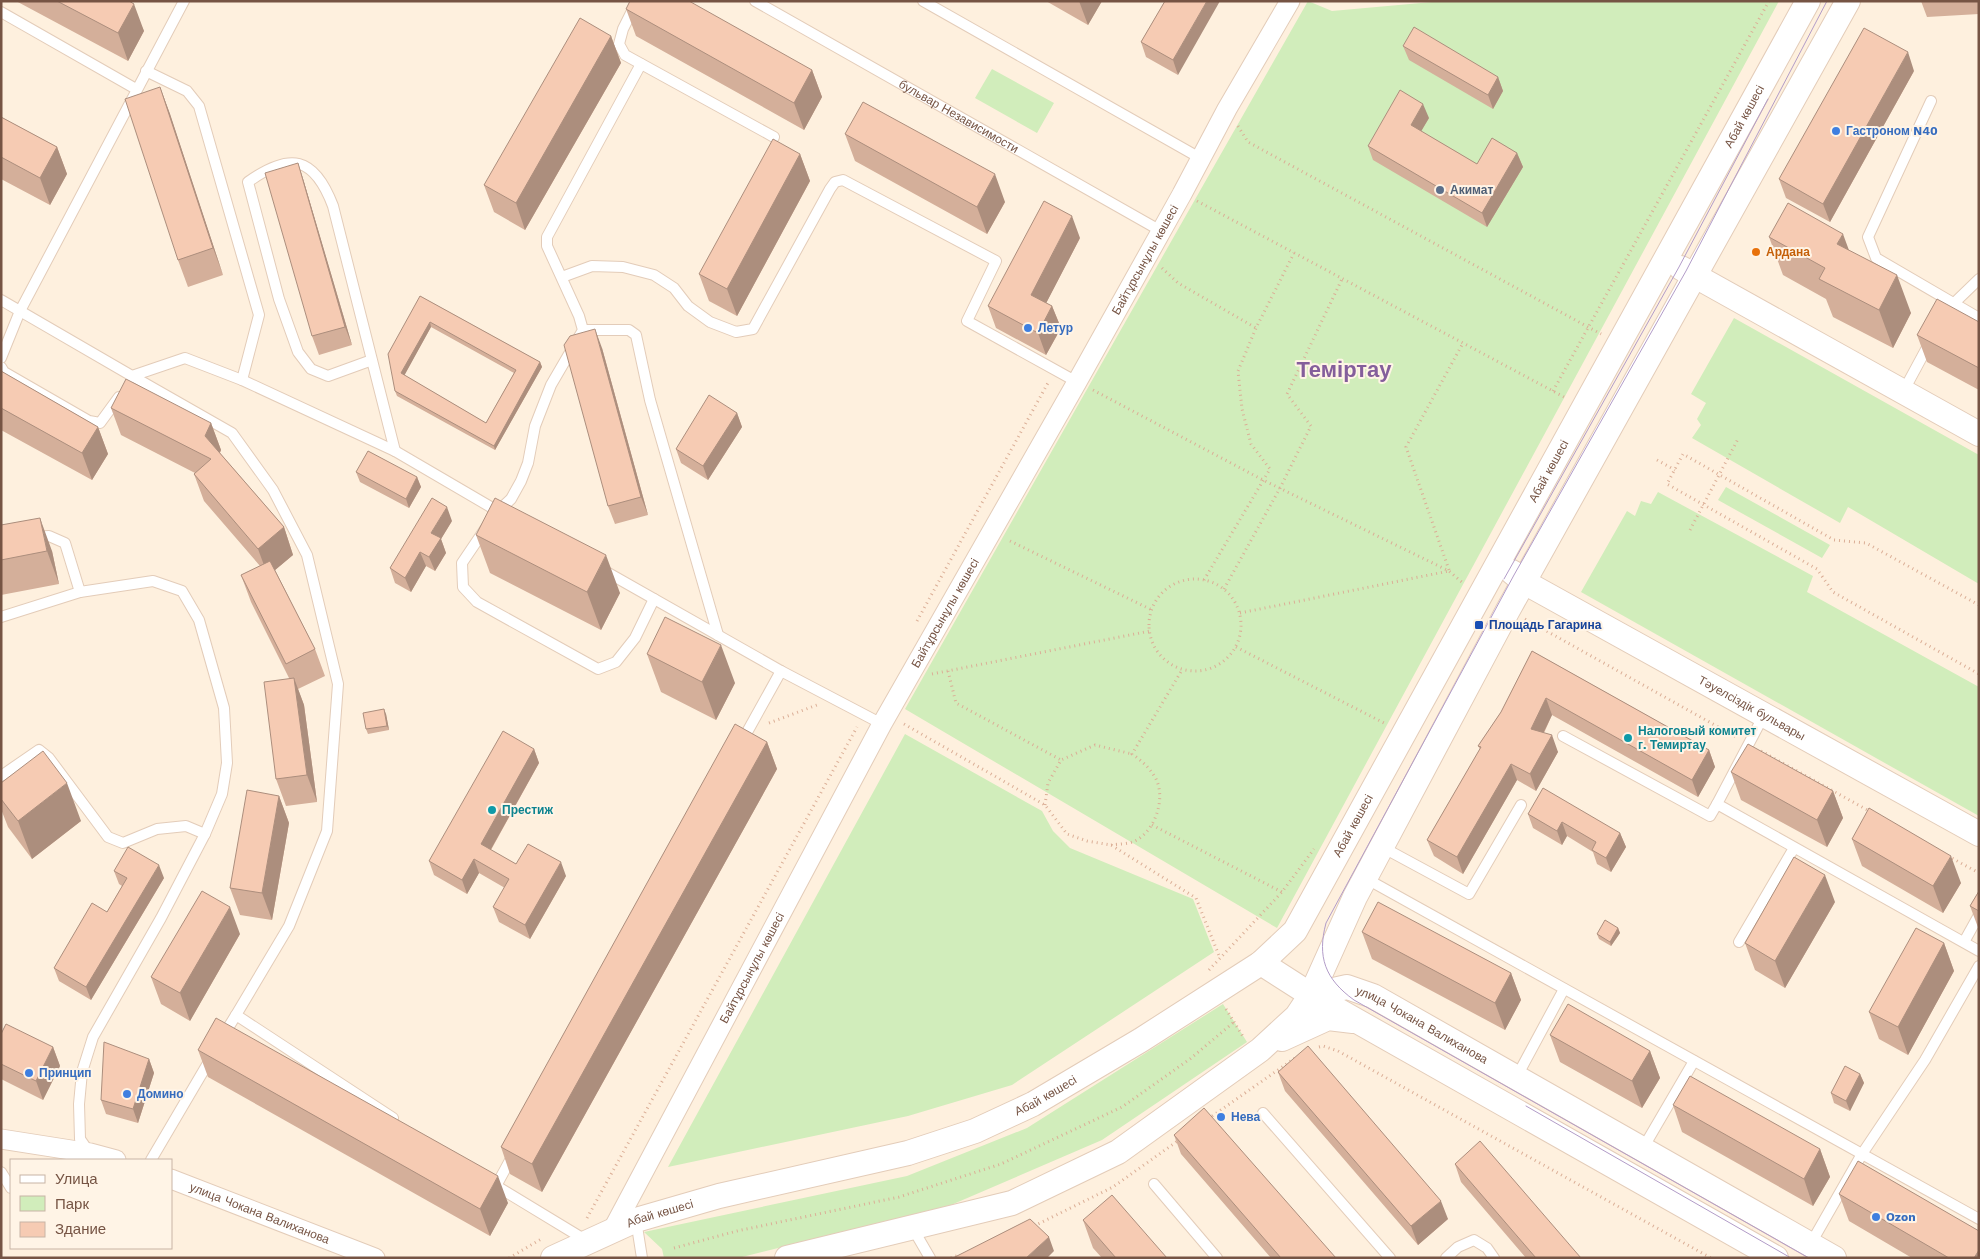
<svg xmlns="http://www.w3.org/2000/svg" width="1980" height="1259" font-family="'Work Sans',sans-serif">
<rect width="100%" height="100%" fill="#fef0de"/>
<path fill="#d1edbb" d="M1308,1L1332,11L1443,1H1779L1277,928L905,709Z
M992,69L1054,103L1037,133L975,98Z
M1734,318L1979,455V584L1848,507L1840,523L1692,438L1701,425L1697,419L1706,403L1691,394Z
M1726,487L1830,545L1822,558L1718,500Z
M1658,492L1813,576L1807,592L1979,687V816L1581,592L1627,511L1635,516L1641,501L1651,504Z
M905,734L1042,811L1053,831L1070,848L1193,899L1214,952L1012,1085L908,1116L668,1167Z
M1223,1004L1247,1042L1102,1140L951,1205L738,1258H664L662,1249L644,1232L907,1176L1027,1128Z"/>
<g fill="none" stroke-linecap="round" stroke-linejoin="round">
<defs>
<g id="service">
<path d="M637,1L623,29L619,44L625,55L774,137"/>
<path id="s1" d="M755,1L1161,231"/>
<path d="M923,1L1200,158"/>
<path d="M1,12L136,89"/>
<path d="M146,71L187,91L199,106L259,315L242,380"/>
<path d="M1931,101L1868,237L1876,258L1979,318"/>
<path d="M562,277L592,266L623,267L654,275L674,288L688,306L710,322L736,332L753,329L830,189L835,182L843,180L996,261L967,321L1077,382"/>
<path d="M1,300L132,376L185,358L242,380L395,451L501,513"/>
<path d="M1949,308L1979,279"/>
<path d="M583,330H629L636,335L650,400L718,635"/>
<path d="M1,358L20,311L184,1"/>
<path d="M372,360L328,376L311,369L298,352L279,299L248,182C290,152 314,156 333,206L395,451"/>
<path d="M1,367L4,372L89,421L100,423L119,397"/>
<path d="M131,378L132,376L232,433L273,490L307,555L338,684L327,831L289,926L236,1015"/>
<path d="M1903,392L1930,342"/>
<path d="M496,513L511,499L521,481L528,463L535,426L551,385L583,330L579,316L547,246V237L641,64"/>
<path d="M485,529L462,563L463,587L477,602L598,669L616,662L635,638L654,599"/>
<path d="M35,537L49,536L65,543L80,592L153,581L182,591L199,620L224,708L227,763L222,794L205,834L161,918L93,1037L82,1072L79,1104L80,1139L89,1152"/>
<path d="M603,570L781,671L882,724"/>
<path d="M1,617L80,592"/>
<path d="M1764,715L1717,804L1979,951"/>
<path d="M1563,736L1710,816L1717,804"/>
<path d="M741,743L781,671"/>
<path d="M1,776L39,750L49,758L108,837L123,843L157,829L186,826L205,834"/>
<path d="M1382,847L1469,894L1521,805"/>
<path d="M1365,878L1979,1219"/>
<path d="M1739,942L1794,848"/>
<path d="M1964,942L1979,915"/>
<path d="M223,1036L236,1015L393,1118"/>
<path d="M1516,1078L1564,989"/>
<path d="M1263,1113L1390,1258"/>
<path d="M1642,1150L1694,1061"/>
<path d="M151,1160L211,1058"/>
<path d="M1,1172L11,1188"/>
<path d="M493,1184L587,1241"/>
<path d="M1154,1184L1217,1258"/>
<path d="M496,1186L514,1153"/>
<path d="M636,1220L642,1258"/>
<path d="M912,1227L930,1258"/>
<path d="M1810,1245L1862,1154L1925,1060L1979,966"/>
<path d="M1446,1258L1458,1247L1474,1240L1487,1248L1494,1258"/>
</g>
<g id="minor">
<path d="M1,1139L90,1153L116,1160"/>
<path id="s2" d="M171,1179L375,1258"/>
<path id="s3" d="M612,1231L882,724L1077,382L1182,194L1227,109L1290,1"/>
</g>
<g id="tertiary">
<path d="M1681,268L1979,434"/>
<path id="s4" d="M1512,572L1524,582L1979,834"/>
<path d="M1261,963L1311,995L1776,1258"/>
<path id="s5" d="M1311,995L1347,987L1373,996L1834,1258"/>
<path d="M1282,1039L1328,1018L1353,1021"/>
<path id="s6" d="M553,1258L636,1220L719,1196L908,1153L975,1131L1033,1104L1141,1040L1261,963L1295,931L1808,1"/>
<path d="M787,1258L1012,1203L1118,1152L1260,1050L1297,1016L1311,995L1355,897L1508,610L1848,1"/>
</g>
</defs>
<use href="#service" stroke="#e3ccb9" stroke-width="12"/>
<use href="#minor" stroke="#e3ccb9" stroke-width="21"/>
<use href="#tertiary" stroke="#e3ccb9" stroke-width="26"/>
<path stroke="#dbae96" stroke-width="3" stroke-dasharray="1 4" stroke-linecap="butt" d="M1238,126L1248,142L1601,334
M1197,201L1566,398
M1162,268L1178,283L1256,328
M1093,390L1263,480L1449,571L1464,584
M1553,391L1769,1
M1657,460L1675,470
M1690,530L1738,439
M1010,541L1152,610
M1449,570L1406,447L1463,343
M1149 625a46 46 0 1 1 92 0a46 46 0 1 1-92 0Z
M1204,580L1270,469L1251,444L1242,409L1238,371L1256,328L1294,253
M1224,589L1280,488L1311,426L1287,394L1342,279
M1979,605L1866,543L1834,540L1683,454L1667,484L1817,569L1833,592L1979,674
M1240,613L1449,571
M1525,619L1738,738
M917,621L1049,381
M1236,647L1386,724
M948,671L956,703L1061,760
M932,674L1150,631
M769,723L817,705
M904,724L1045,805L1067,834L1087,841L1111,845L1196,898L1220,958
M1761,751L1871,812
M1045,805L1048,783L1061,760L1095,745L1132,754
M1152,825L1282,892
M1111,845C1118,844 1129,844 1135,841C1155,831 1166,799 1156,779C1150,768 1142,761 1132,754L1182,670
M1948,856L1979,873
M1209,970L1282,892L1314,849
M1226,1009L1244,1038
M1319,1047L1323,1046L1338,1051L1711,1258
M1208,1119L1295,1058
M587,1218L857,727
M1034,1226L1113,1187L1179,1140
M674,1248L737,1231L899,1197L1001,1164L1122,1107L1190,1059L1234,1022
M509,1258L543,1238
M951,1258L959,1255"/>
<use href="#service" stroke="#fff" stroke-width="10"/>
<use href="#minor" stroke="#fff" stroke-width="19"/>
<use href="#tertiary" stroke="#fff" stroke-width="24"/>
<path stroke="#b29cc8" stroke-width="1" d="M1504,579L1679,267L1768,99
M1526,1106L1791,1258
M1809,1258L1354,1000C1325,979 1317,957 1326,923L1514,575L1686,271L1827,1"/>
</g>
<path fill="#d4af9a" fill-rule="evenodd" d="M16,1H129L144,31L128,61Z
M1046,1H1102L1088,25Z
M1165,1L1178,75L1146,57L1141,42Z
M1921,1H1979V14L1927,17Z
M626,9L812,70L822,97L804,130L636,36Z
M611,36L621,63L525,230L494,212L484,185Z
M1403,46L1498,77L1503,91L1493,109L1409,60Z
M1914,71L1830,222L1786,198L1779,179Z
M160,87L170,114L223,275L188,287L178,260Z
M1,117L57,147L67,174L50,205L1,179Z
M1429,118L1421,131L1477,164L1517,153L1523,167L1487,227L1373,160L1368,146Z
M845,134L1005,202L987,234L855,161Z
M800,154L810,181L737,316L709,301L699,274Z
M298,163L304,182L352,345L319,355L312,336Z
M1769,237L1849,250L1911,313L1893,348L1833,317L1826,299L1783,275Z
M1080,238L1046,303L1052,306L1061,328L1046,355L996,328L988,306Z
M420,296L540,362L542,367L495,450L397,396L395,391ZM431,327L514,373L486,423L404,375Z
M1979,322V390L1927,362L1917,335Z
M602,348L648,515L615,524L608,506Z
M1,371L98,427L108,454L92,480L1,430Z
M111,408L211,423L221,450L220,453L284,527L293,555L275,570L315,649L325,676L298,689L304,705L317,802L286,806L276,779L289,678L251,602L241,575L260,566L204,501L194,474L195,473L121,435Z
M737,413L742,427L708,480L681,463L676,449Z
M356,472L417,477L421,487L409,508L360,482Z
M452,521L441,539L446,553L435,571L426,566L411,592L395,583L390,568Z
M1,525L52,551L59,584L1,595Z
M476,535L620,593L601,630L490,573Z
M1532,651L1709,750L1715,767L1698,797L1552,715L1544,733L1558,752L1536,791L1517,780L1463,874L1434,856L1427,840L1480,749L1478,746L1501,712Z
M647,654L735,683L716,720L661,692Z
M386,714L389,730L368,734L366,729Z
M767,742L777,769L542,1192L510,1174L501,1147Z
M534,749L539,763L491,850L516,864L566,876L530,939L499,922L493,907L505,888L479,873L467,894L434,875L429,861Z
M1731,772L1833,791L1843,818L1827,847L1741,800Z
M1,783L81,821L32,859L8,827L1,809Z
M279,796L289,823L272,920L240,915L230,888Z
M1528,814L1620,833L1626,847L1611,872L1597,864L1593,852L1567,836L1562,845L1533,828Z
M1852,839L1961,883L1943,913L1862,866Z
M114,871L164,878L91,1000L59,981L54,968L107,912L122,886L119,884Z
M1979,891V930L1970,906Z
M1835,902L1785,988L1755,970L1745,943Z
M1618,928L1620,933L1611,946L1599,939L1597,934Z
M1362,932L1511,973L1521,1000L1505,1030L1372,959Z
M240,934L190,1021L161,1004L151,977Z
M1944,943L1954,971L1908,1055L1879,1039L1869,1012Z
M1,1034L53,1047L60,1066L43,1100L1,1079Z
M1550,1035L1650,1051L1660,1078L1642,1108L1560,1062Z
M198,1050L508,1203L490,1236L208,1077Z
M149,1059L154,1073L138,1123L106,1114L101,1100Z
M1278,1072L1448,1219L1418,1245L1285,1091Z
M1860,1074L1864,1083L1850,1111L1834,1103L1831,1093Z
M1673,1105L1820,1149L1830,1177L1813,1206L1682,1132Z
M1174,1135L1336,1258H1271L1181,1154Z
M1455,1164L1581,1258H1526L1461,1182Z
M1839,1194L1979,1258H1912L1849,1221Z
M1083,1220L1167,1258H1102L1093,1248Z"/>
<path fill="#ac8e7d" d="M1079,1H1102L1088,25Z
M1207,1H1220L1178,75L1173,60Z
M134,4L144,31L128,61L118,33Z
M611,36L621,63L525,230L516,203Z
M1908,52L1914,71L1830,222L1823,204Z
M812,70L822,97L804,130L794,103Z
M1498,77L1503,91L1493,109L1488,95Z
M160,87L170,114L223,275L213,248Z
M1423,104L1429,118L1416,140L1411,125Z
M57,147L67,174L50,205L40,178Z
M1517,153L1523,167L1487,227L1482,213Z
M800,154L810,181L737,316L727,289Z
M298,163L304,182L352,345L345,327Z
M995,174L1005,202L987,234L977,207Z
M1072,216L1080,238L1039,317L1031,295Z
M1843,234L1857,272L1837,244Z
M1897,275L1911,313L1893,348L1879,310Z
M1052,306L1061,328L1046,355L1038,333Z
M430,322L431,327L403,378L401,373Z
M595,329L602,348L648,515L641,497Z
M540,362L542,367L495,450L494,446Z
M737,413L742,427L708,480L703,466Z
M211,423L221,450L215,463L205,436Z
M98,427L108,454L92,480L82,453Z
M417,477L421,487L409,508L406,499Z
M447,507L452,521L441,539L446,553L435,571L429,557L431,533Z
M40,518L52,551L59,584L47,551Z
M284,527L293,555L268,576L258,549Z
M420,552L426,566L411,592L405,578Z
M606,555L620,593L601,630L587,592Z
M721,645L735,683L716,720L702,682Z
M294,678L304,705L317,802L307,775Z
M1546,698L1552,715L1537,746L1531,729Z
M384,709L386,714L389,730L387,726Z
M1552,735L1558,752L1536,791L1530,774Z
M767,742L777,769L542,1192L532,1164Z
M534,749L539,763L486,858L481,844Z
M1709,750L1715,767L1698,797L1692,780Z
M1511,764L1517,780L1463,874L1457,857Z
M67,783L81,821L32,859L18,821Z
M1833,791L1843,818L1827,847L1817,820Z
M279,796L289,823L272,920L262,893Z
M1562,822L1567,836L1562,845L1557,831Z
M1620,833L1626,847L1611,872L1606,858Z
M1951,856L1961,883L1943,913L1933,886Z
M474,859L479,873L467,894L462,880Z
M561,862L566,876L530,939L525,925Z
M159,865L164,878L91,1000L86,987Z
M1825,875L1835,902L1785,988L1775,961Z
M230,907L240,934L190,1021L180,993Z
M1618,928L1620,933L1611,946L1610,942Z
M1944,943L1954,971L1908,1055L1898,1027Z
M1511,973L1521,1000L1505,1030L1495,1003Z
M53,1047L60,1066L43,1100L36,1081Z
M1650,1051L1660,1078L1642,1108L1632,1081Z
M149,1059L154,1073L138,1123L133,1109Z
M1860,1074L1864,1083L1850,1111L1846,1101Z
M1820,1149L1830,1177L1813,1206L1804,1179Z
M498,1176L508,1203L490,1236L480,1209Z
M1441,1201L1448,1219L1418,1245L1411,1226Z
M1049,1237L1054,1251L1047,1258H1026Z
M1979,1250V1258H1974Z"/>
<path fill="#f6cbb3" stroke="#ac8e7d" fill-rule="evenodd" d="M57,1H129L134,4L118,33Z
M630,1H689L812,70L794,103L626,9Z
M1165,1H1207L1173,60L1141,42Z
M580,18L611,36L516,203L484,185Z
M1414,27L1498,77L1488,95L1403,46Z
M1864,28L1908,52L1823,204L1779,179Z
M160,87L213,248L178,260L125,99Z
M1400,90L1423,104L1411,125L1477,164L1492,138L1517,153L1482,213L1368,146Z
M863,102L995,174L977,207L845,134Z
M1,117L57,147L40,178L1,157Z
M773,139L800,154L727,289L699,274Z
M298,163L345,327L312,336L265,173Z
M1044,201L1072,216L1031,295L1052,306L1038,333L988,306Z
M1788,203L1843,234L1837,244L1897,275L1879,310L1819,279L1825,268L1769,237Z
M420,296L540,362L494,446L395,391L388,354ZM430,322L516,370L486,423L401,373Z
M1937,299L1979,322V368L1917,335Z
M595,329L641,497L608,506L564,345L570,336Z
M1,371L98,427L82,453L1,408Z
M126,379L211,423L205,436L284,527L258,549L194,474L211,459L111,408Z
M709,395L737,413L703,466L676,449Z
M368,451L417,477L406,499L356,472Z
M432,498L447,507L431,533L441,538L429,557L420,552L405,578L390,568Z
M495,498L606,555L587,592L476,535Z
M40,518L47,551L1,560V525Z
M270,561L315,649L286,664L241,575Z
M665,617L721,645L702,682L647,654Z
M1532,651L1709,750L1692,780L1546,698L1531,729L1552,735L1530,774L1511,764L1457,857L1427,840L1481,747L1478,746L1501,712Z
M294,678L307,775L276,779L264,682Z
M384,709L387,726L366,729L363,713Z
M735,724L767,742L532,1164L501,1147Z
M503,731L534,749L481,844L516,864L528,844L561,862L525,925L493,907L509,879L474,859L462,880L429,861Z
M1748,744L1833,791L1817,820L1731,772Z
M43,751L67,783L18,821L1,799V783Z
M1543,788L1620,833L1606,858L1592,850L1596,842L1562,822L1557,831L1528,814Z
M247,790L279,796L262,893L230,888Z
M1869,808L1951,856L1933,886L1852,839Z
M128,847L159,865L86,987L54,968L92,903L107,912L127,878L114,871Z
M1794,857L1825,875L1775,961L1745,943Z
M202,891L230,907L180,993L151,977Z
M1979,891V911L1970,906Z
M1378,902L1511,973L1495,1003L1362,932Z
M1605,920L1618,928L1610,942L1597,934Z
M1916,928L1944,943L1898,1027L1869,1012Z
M1568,1004L1650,1051L1632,1081L1550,1035Z
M216,1018L498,1176L480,1209L198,1050Z
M6,1024L53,1047L36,1081L1,1064V1034Z
M104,1042L149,1059L133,1109L101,1100Z
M1308,1046L1441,1201L1411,1226L1278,1072Z
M1845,1066L1860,1074L1846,1101L1831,1093Z
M1690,1076L1820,1149L1804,1179L1673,1105Z
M1204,1108L1336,1258H1281L1174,1135Z
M1480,1141L1581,1258H1536L1455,1164Z
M1858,1161L1979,1231V1250L1974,1258H1949L1839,1194Z
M1112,1195L1167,1258H1116L1083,1220Z
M1030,1219L1049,1237L1026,1258H953Z"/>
<g fill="#3f7fe0" stroke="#fff4e6" stroke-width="2">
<circle cx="1836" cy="131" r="5"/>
<circle cx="1028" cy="328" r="5"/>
<circle cx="29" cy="1073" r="5"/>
<circle cx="127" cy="1094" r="5"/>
<circle cx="1221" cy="1117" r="5"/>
<circle cx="1876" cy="1217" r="5"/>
</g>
<circle fill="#5c6f8a" stroke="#fff4e6" stroke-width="2" cx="1440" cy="190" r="5"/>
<circle fill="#e8710a" stroke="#fff4e6" stroke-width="2" cx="1756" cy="252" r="5"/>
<rect fill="#1a4fb4" stroke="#fff4e6" stroke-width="2" x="1474" y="620" width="10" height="10" rx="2.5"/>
<g fill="#0f9aa8" stroke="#fff4e6" stroke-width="2">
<circle cx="1628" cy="738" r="5"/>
<circle cx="492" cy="810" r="5"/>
</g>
<g text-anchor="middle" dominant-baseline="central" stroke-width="4" stroke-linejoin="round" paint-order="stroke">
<g font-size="12" fill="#765444" stroke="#fff4e6">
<text stroke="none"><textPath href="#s1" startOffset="234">бульвар Независимости</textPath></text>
<text stroke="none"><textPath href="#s6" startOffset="1751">Абай көшесі</textPath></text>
<text stroke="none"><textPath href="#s3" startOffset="1108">Байтұрсынұлы көшесі</textPath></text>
<text stroke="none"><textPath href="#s6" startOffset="1346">Абай көшесі</textPath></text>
<text stroke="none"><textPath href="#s3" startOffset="702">Байтұрсынұлы көшесі</textPath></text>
<text stroke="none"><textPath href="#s4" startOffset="276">Тәуелсіздік бульвары</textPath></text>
<text stroke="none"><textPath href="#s6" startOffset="941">Абай көшесі</textPath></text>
<text stroke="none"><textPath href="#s3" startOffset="298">Байтұрсынұлы көшесі</textPath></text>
<text stroke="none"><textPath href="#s5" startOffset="121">улица Чокана Валиханова</textPath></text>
<text stroke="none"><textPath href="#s6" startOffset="521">Абай көшесі</textPath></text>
<text stroke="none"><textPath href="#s2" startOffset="95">улица Чокана Валиханова</textPath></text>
<text stroke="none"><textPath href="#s6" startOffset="116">Абай көшесі</textPath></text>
</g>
<g font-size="12" font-weight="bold" fill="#366cbe" stroke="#fff4e6" text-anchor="start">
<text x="1846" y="131">Гастроном N40</text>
<text x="1038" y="328">Летур</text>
<text x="39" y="1073">Принцип</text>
<text x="137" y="1094">Домино</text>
<text x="1231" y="1117">Нева</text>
<text x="1886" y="1217">Ozon</text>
</g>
<g font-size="12" font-weight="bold" fill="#4e5e75" stroke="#fff4e6" text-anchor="start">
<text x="1450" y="190">Акимат</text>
</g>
<g font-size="12" font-weight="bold" fill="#c56008" stroke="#fff4e6" text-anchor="start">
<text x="1766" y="252">Ардана</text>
</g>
<g font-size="12" font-weight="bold" fill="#164399" stroke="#fff4e6" text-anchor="start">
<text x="1489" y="625">Площадь Гагарина</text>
</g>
<g font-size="12" font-weight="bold" fill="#0d838f" stroke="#fff4e6" text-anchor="start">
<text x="1638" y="731">Налоговый комитет<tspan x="1638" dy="14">г. Темиртау</tspan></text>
<text x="502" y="810">Престиж</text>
</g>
<g font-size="22" font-weight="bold" fill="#845e9b" stroke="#fff4e6">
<text x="1344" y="369">Теміртау</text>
</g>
</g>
<rect width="1980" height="1259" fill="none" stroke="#765444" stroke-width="5"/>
<rect x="10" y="1159" width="162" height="90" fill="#fff4e6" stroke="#c8b4a5"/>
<rect x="20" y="1175" width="25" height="8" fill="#ffffff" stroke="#c8b4a5"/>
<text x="55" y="1184" font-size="15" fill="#765444">Улица</text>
<rect x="20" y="1196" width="25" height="15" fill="#d1edbb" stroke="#c8b4a5"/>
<text x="55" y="1209" font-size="15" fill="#765444">Парк</text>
<rect x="20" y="1222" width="25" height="15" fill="#f6cbb3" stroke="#c8b4a5"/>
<text x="55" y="1234" font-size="15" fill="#765444">Здание</text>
</svg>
